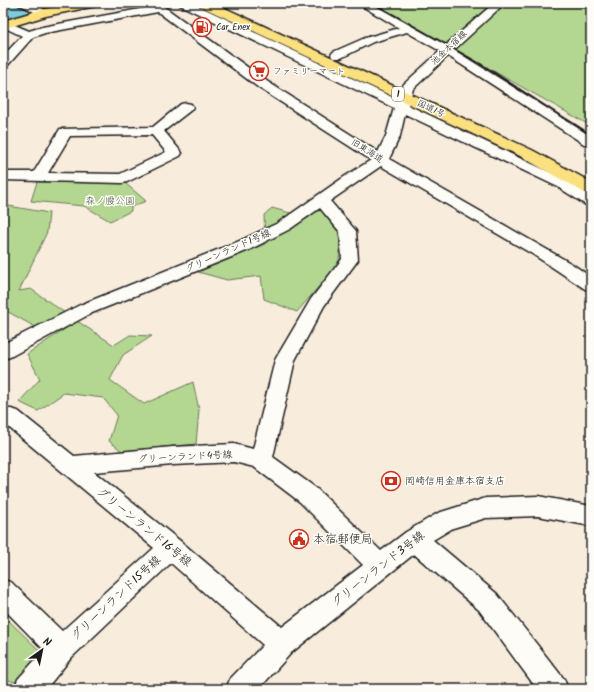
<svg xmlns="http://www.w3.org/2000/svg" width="594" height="692" font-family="Kalam,'Klee One',sans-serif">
<rect width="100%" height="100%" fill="#f8ecdc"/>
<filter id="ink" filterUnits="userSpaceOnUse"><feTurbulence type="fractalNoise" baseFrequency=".025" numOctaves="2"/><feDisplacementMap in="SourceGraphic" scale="8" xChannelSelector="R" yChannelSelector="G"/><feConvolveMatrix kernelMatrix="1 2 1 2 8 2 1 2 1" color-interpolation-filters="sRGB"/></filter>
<g filter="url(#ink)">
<path fill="#b3d691" stroke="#687956" d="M373,3H591V126Z
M37,182L125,183L146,201L131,207V211L110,221L84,206L31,201Z
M3,205L49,213L47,232L19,291L31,289L65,313L37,328L3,309Z
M272,208L308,218L319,208L340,234L339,263L297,312L264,299L261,276L227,280L198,272L265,244L264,215Z
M77,321L114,345L130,335L152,336L123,355L110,380L144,404L193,382L199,410L196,444L122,451L109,441L117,415L103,398L64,393L38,411L19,402L40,379L27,354Z
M3,615L44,655L20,684L3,678Z"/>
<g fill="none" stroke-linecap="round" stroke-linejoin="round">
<path fill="#7dcbdb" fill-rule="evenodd" d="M29,3H65L62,7L3,20V8Z"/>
<defs>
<path id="minor" d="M18,3H36L49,13L44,16C35,14 30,8 19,5Z
M147,3H159L268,82L378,152L386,136L394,108L180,5L179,3H192L396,99L404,84L440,51L407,32L373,42L341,58H333L331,55L333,52L365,38L399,28L357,3H370L446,45L494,3H505L454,50L591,136V145L584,144L448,56L413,89L408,105L568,181L591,195V207L586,205L558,187L405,114L400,136L389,159L572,264L591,277V291L585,289L534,255L381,166L330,201L356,231L358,260L324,306L295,360L273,457L316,488L381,551L406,532L438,513L486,498L538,496L591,506V526L538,516L486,518L453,528L433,540L497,594L564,679L568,689H537L479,610L414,554L291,653L259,689H226L230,679L263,645L171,563L71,658L46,689H14L18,679L44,650L3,608V579L12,583L62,631L154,548L6,425H3V409H11L18,411L74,456L173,447L234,444L253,449L275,360L311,299L342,259L340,232L320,208L290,229L249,250L92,313L10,357L3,359V344L80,305L237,242L278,223L344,177L371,160L259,88L158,12L45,33L33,37L7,66L3,67V56L22,36L3,27V20L29,31L42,27L151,7ZM234,462L254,467L300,502L363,565L282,627L179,540L94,472L173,465Z
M186,103L191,104L193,107L191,110L164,131L182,153L180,156L127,182L122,183L3,180V172H34L60,129L153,127L181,104ZM152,135L166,152L120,174L48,173L70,136Z"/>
<path id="highway" d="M74,3H98L96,6L46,16L3,29V21L40,10Z
M198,3H214L532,150L591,182V194L585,193L520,156L200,6Z"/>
</defs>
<use href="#minor" stroke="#1c1c1c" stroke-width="3"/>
<use href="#highway" stroke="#1c1c1c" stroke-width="3"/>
<use href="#minor" fill="#fdfcf7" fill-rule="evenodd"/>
<use href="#highway" fill="#fbe080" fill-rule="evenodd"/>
<path stroke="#1c1c1c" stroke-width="2" d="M373,3L484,66L562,117"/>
<path stroke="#1c1c1c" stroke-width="2.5" d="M561,116L591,135"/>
</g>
</g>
<defs>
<symbol id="fuel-ring" viewBox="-11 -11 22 22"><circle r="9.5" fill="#fdfcf7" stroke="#c8321e" stroke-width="1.5"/><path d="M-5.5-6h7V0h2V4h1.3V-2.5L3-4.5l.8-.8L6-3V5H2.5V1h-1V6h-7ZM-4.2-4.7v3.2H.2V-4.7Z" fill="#c8321e"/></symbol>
<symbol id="supermarket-ring" viewBox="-11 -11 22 22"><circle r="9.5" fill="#fdfcf7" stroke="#c8321e" stroke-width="1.5"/><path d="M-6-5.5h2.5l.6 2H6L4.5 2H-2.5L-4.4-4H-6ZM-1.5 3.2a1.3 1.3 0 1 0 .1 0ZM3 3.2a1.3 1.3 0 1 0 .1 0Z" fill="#c8321e"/></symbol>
<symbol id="bank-ring" viewBox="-11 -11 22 22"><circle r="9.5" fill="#fdfcf7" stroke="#c8321e" stroke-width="1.5"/><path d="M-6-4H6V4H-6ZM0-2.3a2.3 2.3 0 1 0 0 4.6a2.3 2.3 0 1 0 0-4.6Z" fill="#c8321e"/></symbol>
<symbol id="civic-ring" viewBox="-11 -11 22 22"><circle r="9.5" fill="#fdfcf7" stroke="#c8321e" stroke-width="1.5"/><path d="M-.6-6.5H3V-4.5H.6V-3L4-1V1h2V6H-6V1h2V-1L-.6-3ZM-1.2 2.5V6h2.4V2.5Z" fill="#c8321e"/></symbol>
</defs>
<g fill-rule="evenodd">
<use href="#fuel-ring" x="191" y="16" width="22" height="22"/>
<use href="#supermarket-ring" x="248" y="60" width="22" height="22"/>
<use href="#bank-ring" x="380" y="470" width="22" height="22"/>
<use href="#civic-ring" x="288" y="528" width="22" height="22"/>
</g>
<g text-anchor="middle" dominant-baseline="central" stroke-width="3" stroke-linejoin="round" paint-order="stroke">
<g font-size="9" fill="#1c1c1c" stroke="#fdfcf7" text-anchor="start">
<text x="216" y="27">Car Enex</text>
<text x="273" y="71">ファミリーマート</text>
</g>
<g font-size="9" fill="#1c1c1c" stroke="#fdfcf7">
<text transform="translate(449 48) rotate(-43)">池金本宿線</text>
<text transform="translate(431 109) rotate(25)">国道1号</text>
<text transform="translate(367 151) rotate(32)">旧東海道</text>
</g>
<rect fill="#fdfcf7" stroke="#605f5e" stroke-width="1" x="392" y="87" width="12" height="14" rx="3"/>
<g font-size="9" font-weight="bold" fill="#1c1c1c">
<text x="398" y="94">1</text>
</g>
<g font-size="10" fill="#515d45" stroke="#fdfcf7">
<text x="110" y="201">森ノ腰公園</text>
</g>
<g font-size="10" fill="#1c1c1c" stroke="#fdfcf7">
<text transform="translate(228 251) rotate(-24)">グリーンランド1号線</text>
<text transform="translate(185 457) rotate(-3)">グリーンランド4号線</text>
</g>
<g font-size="10" fill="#1c1c1c" stroke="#fdfcf7" text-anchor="start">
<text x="405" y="481">岡崎信用金庫本宿支店</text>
</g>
<g font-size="12" fill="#1c1c1c" stroke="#fdfcf7">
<text transform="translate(144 527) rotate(39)">グリーンランド16号線</text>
<text transform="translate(378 569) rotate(-38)">グリーンランド3号線</text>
<text transform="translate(116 598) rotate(-43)">グリーンランド15号線</text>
</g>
<g font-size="12" fill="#1c1c1c" stroke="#fdfcf7" text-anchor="start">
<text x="313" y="539">本宿郵便局</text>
</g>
</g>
<rect width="594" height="692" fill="none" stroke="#fdfcf7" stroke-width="16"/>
<rect x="8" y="8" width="578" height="676" fill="none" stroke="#1c1c1c" stroke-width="1.5" filter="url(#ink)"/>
<g transform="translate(42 650) rotate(33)" stroke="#fdfcf7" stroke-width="3" paint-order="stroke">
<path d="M0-3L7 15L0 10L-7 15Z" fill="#1c1c1c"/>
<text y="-6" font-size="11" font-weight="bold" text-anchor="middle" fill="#1c1c1c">N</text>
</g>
</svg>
